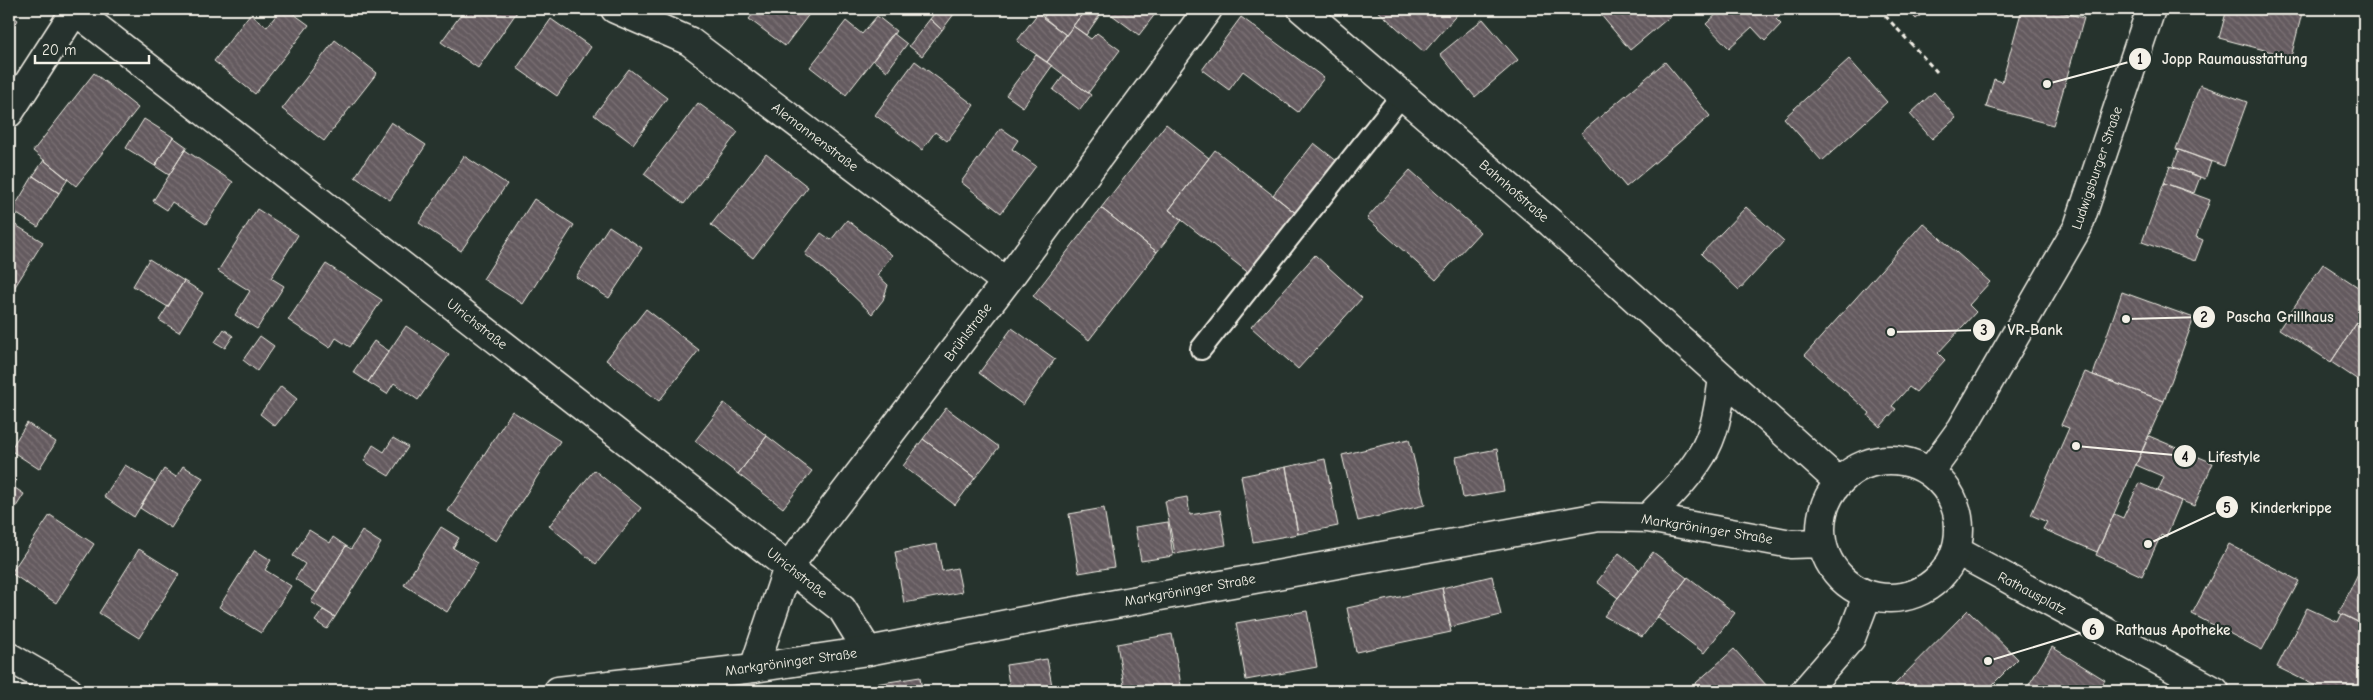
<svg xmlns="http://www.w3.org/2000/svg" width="2373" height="700" font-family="'Comic Neue',sans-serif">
<defs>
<pattern id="building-back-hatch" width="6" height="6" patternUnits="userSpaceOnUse" patternTransform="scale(1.25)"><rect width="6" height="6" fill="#645a5e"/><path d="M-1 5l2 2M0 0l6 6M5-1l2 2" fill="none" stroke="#7b7275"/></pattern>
</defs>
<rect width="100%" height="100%" fill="#26332d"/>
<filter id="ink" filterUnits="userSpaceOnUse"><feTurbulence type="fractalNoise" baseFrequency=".02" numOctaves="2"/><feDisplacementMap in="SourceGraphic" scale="10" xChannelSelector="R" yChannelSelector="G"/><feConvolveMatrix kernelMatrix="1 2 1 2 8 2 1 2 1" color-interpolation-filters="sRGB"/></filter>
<g filter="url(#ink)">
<path fill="url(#building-back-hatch)" stroke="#f4f1e8" d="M173,9H184L180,14Z
M281,9H287L309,25L255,94L214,61L250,14L267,27Z
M465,9H519L478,68L441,42Z
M757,9H813L785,46L749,19Z
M938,9L957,10L942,30L930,19Z
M1049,9H1086L1066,35L1043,18Z
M1086,9H1159L1139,35L1104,9L1086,35L1073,26Z
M1376,9H1460L1461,10L1424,52Z
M1596,9H1679L1630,50Z
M1722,9H1788L1776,19L1781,24L1765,41L1752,27L1729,48L1706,24Z
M1907,9H1928L1916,19Z
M2022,9H2050L2084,18L2053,125L1986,107L1994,79L2002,82Z
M2227,9H2303L2291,57L2219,38Z
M1038,13L1066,35L1047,62L1017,41Z
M9,14L18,20L9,32Z
M877,16L896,31L846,95L810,67L846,21L862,34Z
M1241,17L1324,78L1298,112L1243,71L1229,90L1202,70Z
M551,19L591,47L557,96L517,68Z
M930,19L942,30L922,56L909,46Z
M1483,19L1518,60L1475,97L1440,54Z
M1073,26L1091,39L1097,33L1120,50L1088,93L1047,62Z
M893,33L907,44L887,71L873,60Z
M335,40L377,73L324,141L282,109Z
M1036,55L1052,66L1023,107L1006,95Z
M1849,59L1887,102L1822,161L1784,118Z
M915,61L974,105L947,141L935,132L922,150L875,115Z
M1665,62L1710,116L1626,187L1581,133Z
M629,69L667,98L633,144L594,115Z
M94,73L138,108L76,186L33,151Z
M1064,75L1091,95L1080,110L1053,90Z
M2200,85L2247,102L2224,166L2176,149Z
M1934,92L1956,118L1932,139L1910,114Z
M698,103L738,132L684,204L644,174Z
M144,119L173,137L155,166L126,148Z
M391,122L426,145L390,200L355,177Z
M1166,124L1209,158L1169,210L1182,220L1157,252L1101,208Z
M1001,128L1018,140L1012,149L1036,166L1001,213L961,182Z
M173,137L187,147L169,175L155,166Z
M1314,143L1338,162L1297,214L1273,195Z
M185,150L233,182L206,224L172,202L167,210L153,201Z
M1215,150L1297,214L1250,274L1169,210Z
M2179,150L2211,162L2205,179L2173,167Z
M766,154L808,187L753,258L711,225Z
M464,156L507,184L461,251L419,223Z
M44,160L68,179L59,193L33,176Z
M2170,166L2200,177L2194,193L2164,183Z
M1410,170L1480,232L1436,280L1367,218Z
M33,176L59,193L38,227L12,211Z
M2164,183L2210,200L2196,237L2203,240L2195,261L2142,242Z
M534,199L574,225L523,304L483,279Z
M1746,207L1784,241L1739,290L1701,254Z
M1101,208L1157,252L1089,340L1033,296Z
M257,209L298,235L271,278L284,286L257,329L235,315L250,291L218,271Z
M847,220L892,255L877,275L888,285L883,300L872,314L844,287L805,254L821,233L831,240Z
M9,221L43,242L11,293L9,292Z
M1923,223L1990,282L1969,305L1976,312L1938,353L1945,360L1916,392L1909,387L1892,406L1896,409L1880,427L1868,416L1870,413L1805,355Z
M609,226L642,248L609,298L576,277Z
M1315,255L1362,298L1298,369L1251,327Z
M149,259L184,281L168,307L133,286Z
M326,264L382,300L350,347L336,338L330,348L288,320Z
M2323,264L2364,291V312L2331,362L2279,329Z
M184,281L203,293L179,332L159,320Z
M2122,292L2194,318L2164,401L2093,375Z
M646,309L699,350L659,401L606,360Z
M2364,312V384L2331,362Z
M406,326L449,355L418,400L394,383L387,394L368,382Z
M1012,328L1055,359L1023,405L979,373Z
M224,329L233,336L225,348L215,342Z
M260,336L274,346L257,371L243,360Z
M374,341L389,351L368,382L353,372Z
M2085,372L2164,401L2097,552L2043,529L2047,522L2031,515L2069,428L2061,425Z
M281,386L297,399L275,426L260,414Z
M724,403L767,436L738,474L695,441Z
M946,408L999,447L975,478L923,439Z
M512,411L560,441L496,541L448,511Z
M27,423L56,442L39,469L10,450Z
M767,436L812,471L783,508L738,474Z
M2149,436L2213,463L2194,506L2158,491L2164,477L2136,465Z
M393,438L408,447L389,476L364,461L373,445L384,452Z
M923,439L975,478L955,505L903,466Z
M1409,439L1425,505L1358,521L1342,455Z
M1497,449L1504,491L1463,498L1456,457Z
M1325,459L1338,526L1298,534L1286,467Z
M125,465L155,483L134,517L104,497Z
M183,466L203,478L171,528L140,508L164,469L176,477Z
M1286,467L1298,534L1253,542L1241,476Z
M594,470L641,508L596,564L549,526Z
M9,476L16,480L12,486L24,494L9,518Z
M2139,483L2181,501L2166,537L2161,535L2142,576L2096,555L2114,514L2123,518Z
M1187,497L1190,515L1220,510L1226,545L1175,554L1165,501Z
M1104,508L1114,567L1079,573L1069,514Z
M50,515L94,544L56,603L11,573Z
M1168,522L1173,556L1141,561L1135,527Z
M441,527L459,538L453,548L478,563L447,612L404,585Z
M309,530L330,543L333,537L346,546L317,593L295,579L305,564L293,556Z
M362,531L381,543L335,617L311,602L346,546L351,549Z
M937,544L942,571L957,568L962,592L904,603L895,552Z
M2229,544L2299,581L2262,650L2192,614Z
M139,549L179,574L139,638L99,613Z
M255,550L271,560L265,570L291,586L261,633L219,607Z
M1653,552L1687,578L1642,637L1604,616Z
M1619,553L1639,569L1618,598L1597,582Z
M2364,561V625L2339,613Z
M1492,576L1501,615L1451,627L1442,588Z
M1688,577L1735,613L1704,653L1657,617Z
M1442,588L1451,632L1356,652L1347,608Z
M2307,608L2338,622L2342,614L2364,625V691H2326L2277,667Z
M323,610L335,617L327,629L315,621Z
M1968,610L2018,659L1986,691H1901L1894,685Z
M1307,611L1317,667L1246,680L1236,623Z
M1172,634L1182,691H1125L1117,644Z
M2052,647L2105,680L2098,691H2025Z
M1734,649L1767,686L1761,691H1687Z
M1047,659L1053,691H1010L1006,665Z
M920,677L922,691H883L882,683Z
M882,683L883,691H839V688Z
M2113,686L2123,691H2110Z"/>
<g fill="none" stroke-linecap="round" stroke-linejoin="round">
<defs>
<path id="service" d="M1201,349L1402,95"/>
<path id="minor" d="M73,9L842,609L868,651
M615,9L689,41L1006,282
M9,113L76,9
M1957,551L2215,691
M9,657L68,691
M754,668L788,567L1006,282L1208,9"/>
<path id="tertiary" d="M1302,9L1551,223L1839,482
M1821 529a69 69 0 1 1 138 0a69 69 0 1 1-138 0Z
M1930,472L1962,428L2078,227L2151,9
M1648,518C1667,498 1687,479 1701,456C1716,433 1719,404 1723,378
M558,691L754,668L868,651L1049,616L1599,517L1648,518L1791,544L1821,543
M1805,691L1851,638L1867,596"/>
</defs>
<use href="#service" stroke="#f4f1e8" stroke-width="24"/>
<use href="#minor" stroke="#f4f1e8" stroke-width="31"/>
<use href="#tertiary" stroke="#f4f1e8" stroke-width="31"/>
<path stroke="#f4f1e8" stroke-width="3" stroke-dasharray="5 4" stroke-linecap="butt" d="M1879,9L1937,72"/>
<use href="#service" stroke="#26332d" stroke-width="20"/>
<use href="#minor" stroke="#26332d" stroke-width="28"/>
<use href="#tertiary" stroke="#26332d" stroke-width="28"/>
</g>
</g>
<g text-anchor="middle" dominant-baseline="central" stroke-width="4.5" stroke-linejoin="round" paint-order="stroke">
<g font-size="14" fill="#f4f1e8" stroke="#26332d">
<text transform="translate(815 137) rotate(37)">Alemannenstraße</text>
<text transform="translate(2097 168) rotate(-71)">Ludwigsburger Straße</text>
<text transform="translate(1514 191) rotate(41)">Bahnhofstraße</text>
<text transform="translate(477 324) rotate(38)">Ulrichstraße</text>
<text transform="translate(968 332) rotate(-53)">Brühlstraße</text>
<text transform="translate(1707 529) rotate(9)">Markgröninger Straße</text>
<text transform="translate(797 573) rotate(38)">Ulrichstraße</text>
<text transform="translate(1190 590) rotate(-10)">Markgröninger Straße</text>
<text transform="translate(2032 593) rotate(28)">Rathausplatz</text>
<text transform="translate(791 662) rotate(-8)">Markgröninger Straße</text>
</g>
</g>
<path fill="none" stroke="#f4f1e8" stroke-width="2" d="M2047 84L2140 59M2126 319L2204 317M1891 332L1984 330M2076 446L2185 456M2148 544L2227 507M1988 661L2093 629"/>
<g fill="#f4f1e8" stroke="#26332d" stroke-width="2">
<circle cx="2047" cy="84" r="5"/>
<circle cx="2126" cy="319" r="5"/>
<circle cx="1891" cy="332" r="5"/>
<circle cx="2076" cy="446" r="5"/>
<circle cx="2148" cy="544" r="5"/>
<circle cx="1988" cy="661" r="5"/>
<circle cx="2140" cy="59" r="12"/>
<circle cx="2204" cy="317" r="12"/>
<circle cx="1984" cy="330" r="12"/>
<circle cx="2185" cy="456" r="12"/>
<circle cx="2227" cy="507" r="12"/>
<circle cx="2093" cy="629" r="12"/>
</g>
<g font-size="15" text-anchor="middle" font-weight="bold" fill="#111">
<text x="2140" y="64">1</text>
<text x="2204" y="322">2</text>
<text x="1984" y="335">3</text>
<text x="2185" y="462">4</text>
<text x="2227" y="513">5</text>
<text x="2093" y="635">6</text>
</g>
<g font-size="15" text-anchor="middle" font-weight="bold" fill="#f4f1e8" stroke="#26332d" stroke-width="4.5" stroke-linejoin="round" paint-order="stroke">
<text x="2235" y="64">Jopp Raumausstattung</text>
<text x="2280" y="322">Pascha Grillhaus</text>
<text x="2035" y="335">VR-Bank</text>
<text x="2234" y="462">Lifestyle</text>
<text x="2291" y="513">Kinderkrippe</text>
<text x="2173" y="635">Rathaus Apotheke</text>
</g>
<rect width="2373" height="700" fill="none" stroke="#26332d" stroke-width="30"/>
<rect x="15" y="15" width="2343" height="670" fill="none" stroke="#f4f1e8" stroke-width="2" filter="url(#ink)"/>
<path d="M35 55v8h114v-8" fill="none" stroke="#f4f1e8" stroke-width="2.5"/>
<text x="42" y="55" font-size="15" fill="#f4f1e8" stroke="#26332d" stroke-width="4" paint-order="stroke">20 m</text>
</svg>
